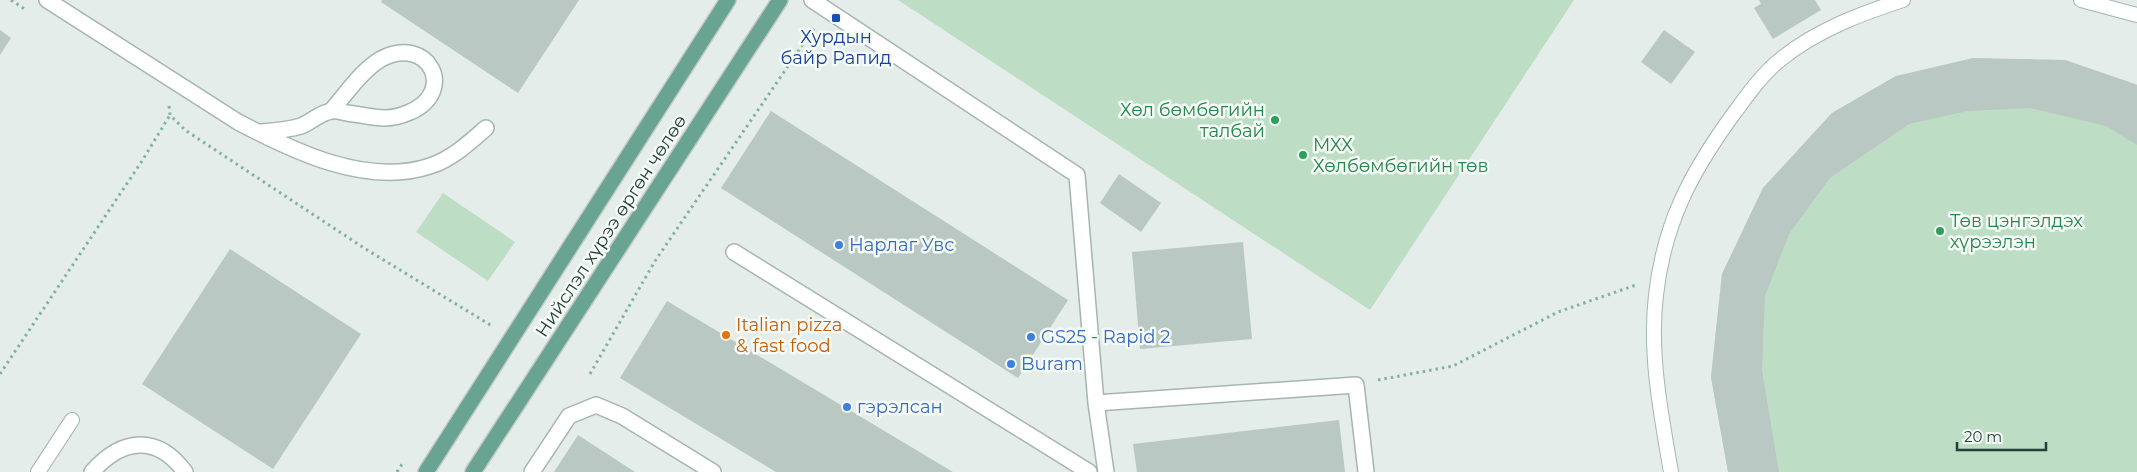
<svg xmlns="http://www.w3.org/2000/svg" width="2137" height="472" font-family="Montserrat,sans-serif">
<rect width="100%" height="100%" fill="#e4ede9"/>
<path fill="#bddec5" d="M898,0H1574L1370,310Z
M2065,60L2137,85V472H1728L1711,377L1722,274L1763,188L1832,113L1896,76Z
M443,193L515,242L488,281L416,232Z"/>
<path fill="#b9c8c2" d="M382,0H579L518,93L381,2Z
M1759,0H1815L1821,10L1773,39L1754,8L1761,4Z
M0,30L11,38L0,55Z
M1664,30L1695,52L1671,84L1641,62Z
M1973,58L2065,60L2135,84L2137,85V145L2106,126L2030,108L1968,111L1909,124L1830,178L1789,234L1765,296L1762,370L1779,472H1728L1711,377L1722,274L1763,188L1832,113L1896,76Z
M771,111L1068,300L1018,378L721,188Z
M1119,174L1161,203L1141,232L1100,203Z
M1243,242L1252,339L1140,349L1132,252Z
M230,249L361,334L273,469L142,384Z
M667,301L953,472H776L620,378Z
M1339,420L1345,472H1137L1133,444Z
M578,435L635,472H554Z"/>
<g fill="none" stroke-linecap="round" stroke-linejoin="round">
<defs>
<path id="lane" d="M2081,0L2137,15
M38,472L72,420
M1671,472C1661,414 1649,354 1656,295C1664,224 1690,174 1732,116C1747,96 1761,75 1781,59C1817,30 1860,14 1903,0"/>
<path id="street" d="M47,0L238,122C293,151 367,187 430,166C452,159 470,142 486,128
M812,0L1077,175L1096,403L1106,472
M260,132C273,131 288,130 301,126C311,122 321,112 332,111C336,110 342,112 347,113C372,116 385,123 410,112C458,91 428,34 381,59C361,71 346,94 331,111
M734,252L1089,472
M1096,403L1356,385L1366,472
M92,472C122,438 157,434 185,472
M532,472L569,416L596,405L622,416L713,472"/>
<path id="primary" d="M426,472L728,0
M473,472L780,0"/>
</defs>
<use href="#lane" stroke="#a6b5b0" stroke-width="16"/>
<use href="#street" stroke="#a6b5b0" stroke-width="18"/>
<use href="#primary" stroke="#c1c9c7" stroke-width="18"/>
<path stroke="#84b1a2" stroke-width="3" stroke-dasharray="2.5 4" stroke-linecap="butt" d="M11,0L26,10
M169,106L170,115L185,130L364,248L492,326
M0,374L142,161L170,115
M590,374L655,261L814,28
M1378,380L1453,366L1558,312L1636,285
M397,472L404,461"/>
<use href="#lane" stroke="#fff" stroke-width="14"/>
<use href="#street" stroke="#fff" stroke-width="15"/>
<use href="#primary" stroke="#69a392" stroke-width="15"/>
</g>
<rect fill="#1a4fb4" stroke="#f5faf7" stroke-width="2" x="831" y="13" width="10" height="10" rx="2.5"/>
<g fill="#2e9e5b" stroke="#f5faf7" stroke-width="2">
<circle cx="1275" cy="120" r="5"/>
<circle cx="1303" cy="155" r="5"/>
<circle cx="1940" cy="231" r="5"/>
</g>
<g fill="#3f7fe0" stroke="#f5faf7" stroke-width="2">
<circle cx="839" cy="245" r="5"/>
<circle cx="1031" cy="337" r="5"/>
<circle cx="1011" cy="364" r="5"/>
<circle cx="847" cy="407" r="5"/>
</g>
<circle fill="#e8710a" stroke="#f5faf7" stroke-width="2" cx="726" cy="335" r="5"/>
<g text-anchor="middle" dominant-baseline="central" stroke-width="5" stroke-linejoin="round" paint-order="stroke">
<g font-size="18" fill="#164399" stroke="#f5faf7">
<text x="836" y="37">Хурдын<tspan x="836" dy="21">байр Рапид</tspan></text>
</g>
<g font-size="18" fill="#27864d" stroke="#f5faf7" text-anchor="start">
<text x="1265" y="110" text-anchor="end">Хөл бөмбөгийн<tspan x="1265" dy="21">талбай</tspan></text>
<text x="1313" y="145">МХХ<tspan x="1313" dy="21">Хөлбөмбөгийн төв</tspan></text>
<text x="1950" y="221">Төв цэнгэлдэх<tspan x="1950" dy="21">хүрээлэн</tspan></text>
</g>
<g font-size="18" fill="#233f37" stroke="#f5faf7">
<text transform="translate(611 226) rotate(-57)">Нийслэл хүрээ өргөн чөлөө</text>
</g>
<g font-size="18" fill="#366cbe" stroke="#f5faf7" text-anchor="start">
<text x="849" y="245">Нарлаг Увс</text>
<text x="1041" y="337">GS25 - Rapid 2</text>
<text x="1021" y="364">Buram</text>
<text x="857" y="407">гэрэлсан</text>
</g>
<g font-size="18" fill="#c56008" stroke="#f5faf7" text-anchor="start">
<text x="736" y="325">Italian pizza<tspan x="736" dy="21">&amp; fast food</tspan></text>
</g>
</g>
<path d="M1957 442v8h89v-8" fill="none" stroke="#233f37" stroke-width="2.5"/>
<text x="1964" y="442" font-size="15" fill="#233f37" stroke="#f5faf7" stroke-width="4" paint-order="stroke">20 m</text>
</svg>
